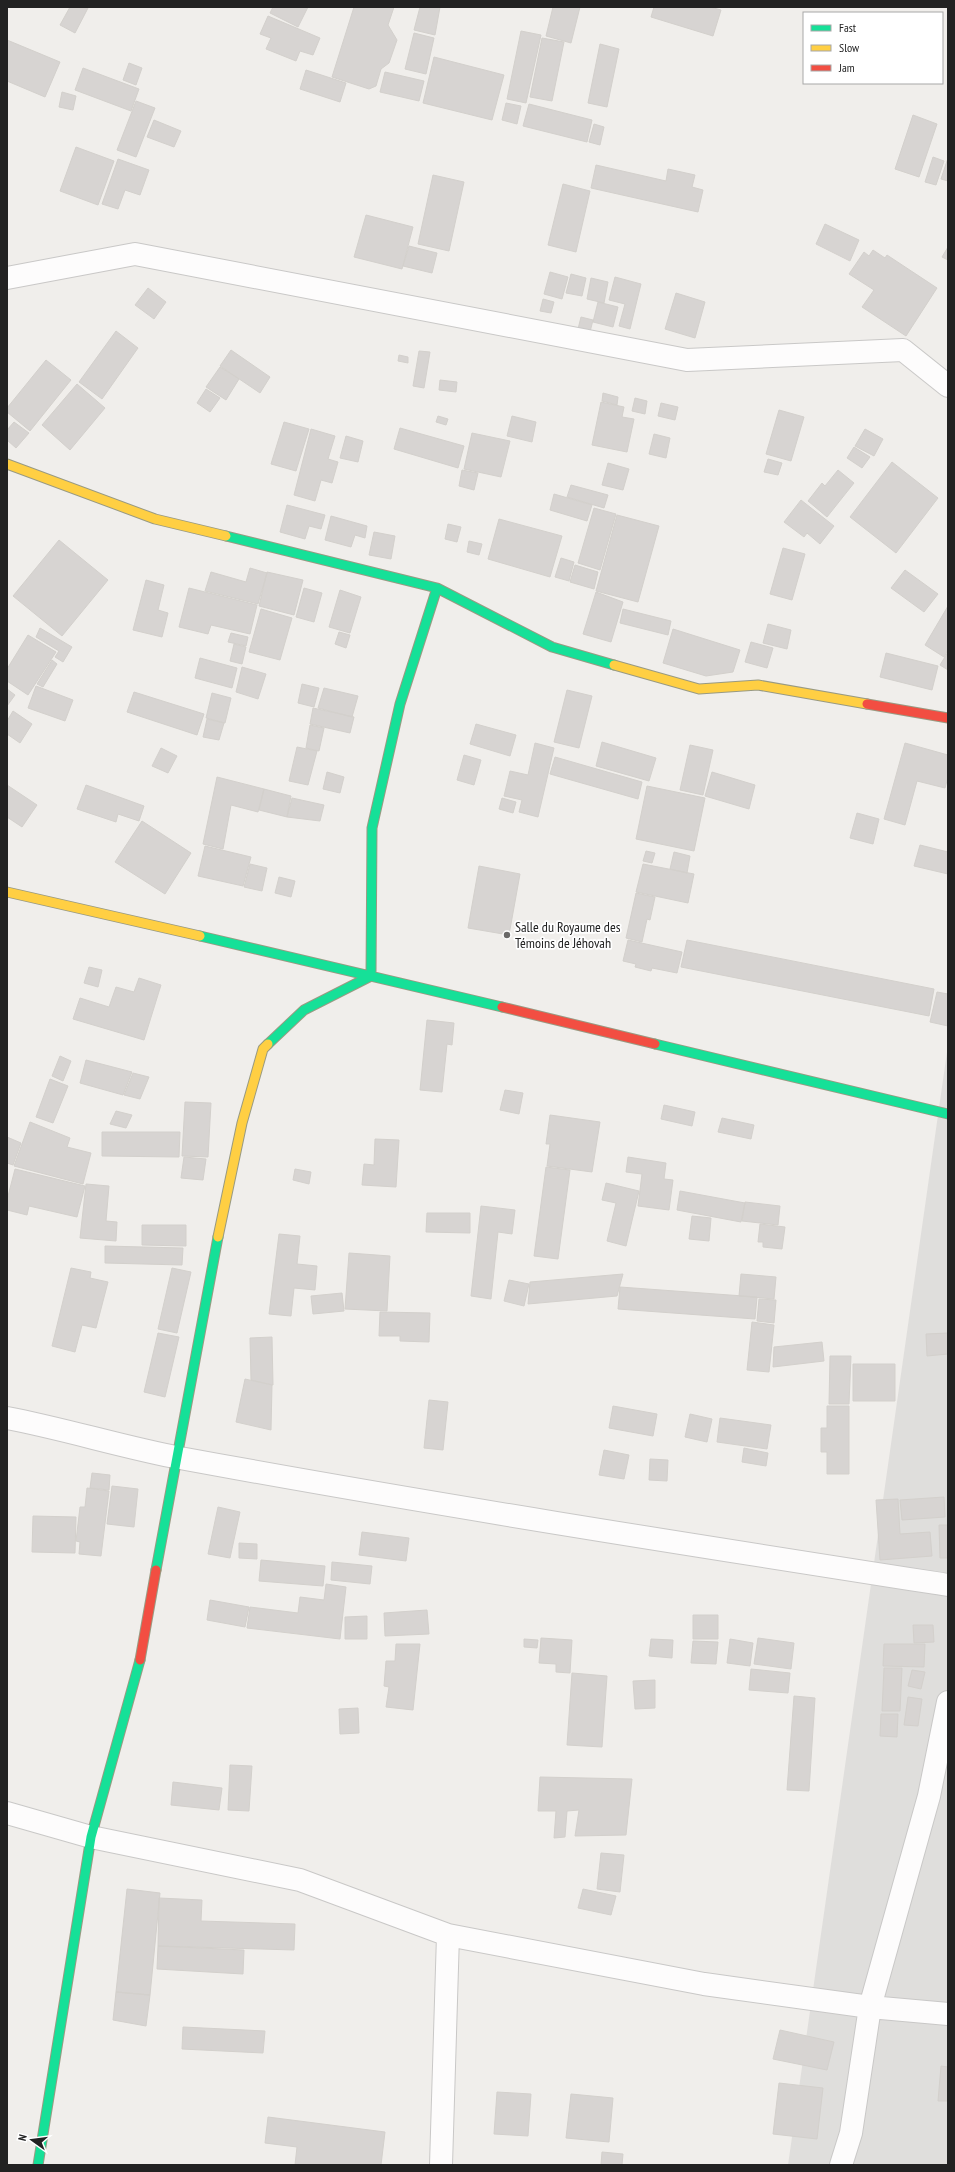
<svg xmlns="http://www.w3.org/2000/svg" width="955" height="2172" font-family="'PT Sans Narrow',sans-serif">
<rect width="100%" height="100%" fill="#f0eeeb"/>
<path fill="#dfdedc" d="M948,1045V2165H788Z"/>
<path fill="#d7d4d2" stroke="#d3d0cc" d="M70,7L88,8L75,33L60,25Z
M273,7H308L298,27L270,13Z
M354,7H394L388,25L397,40L389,63L381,69L376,86L369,89L332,77Z
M420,7H440L435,35L414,30Z
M553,7H580L571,43L546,36Z
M654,7H710L721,10L713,36L651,17Z
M268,16L320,38L313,55L300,51L296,61L266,49L271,38L260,34Z
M521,31L541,35L526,103L507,99Z
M414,33L434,38L426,74L405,69Z
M542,38L564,42L552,101L530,97Z
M7,40L60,62L45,97L7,81Z
M600,44L619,49L607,107L588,103Z
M434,57L504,75L492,120L423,103Z
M129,63L142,68L136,85L123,80Z
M83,68L139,89L131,111L75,90Z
M306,70L346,83L340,102L300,89Z
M385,72L424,81L419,101L380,92Z
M62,92L76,96L73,110L59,107Z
M136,101L155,108L136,157L117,150Z
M506,103L521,106L517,124L502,120Z
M529,104L592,120L587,142L523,126Z
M913,115L937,124L919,177L895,169Z
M154,120L181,131L174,147L147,137Z
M594,124L604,127L600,145L589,142Z
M76,147L114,161L98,205L60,191Z
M933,157L944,161L936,185L925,182Z
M948,158V181L941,179Z
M118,159L149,170L140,195L125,190L118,209L102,204Z
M596,165L666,181L668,169L695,175L692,187L703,190L698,212L591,188Z
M433,175L464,182L449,251L418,244Z
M563,184L590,191L576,252L548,245Z
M366,215L413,227L402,269L354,257Z
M825,224L859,240L850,261L816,244Z
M409,246L437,253L432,273L403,266Z
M948,247V260L942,257Z
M873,250L885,258L887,255L937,288L906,336L862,307L874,290L849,274L864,252L869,256Z
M550,272L568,277L562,299L544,294Z
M571,274L586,278L582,296L566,293Z
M615,277L641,284L630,329L619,326L625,304L609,300Z
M591,278L608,282L604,303L587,299Z
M148,288L166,302L154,319L135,305Z
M676,293L705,302L695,338L665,329Z
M543,299L554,302L551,313L540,311Z
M598,302L618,307L613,327L593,322Z
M581,317L593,320L590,332L578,329Z
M116,331L138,348L102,399L79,382Z
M231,350L270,377L260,393L220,366Z
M419,351L430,352L424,388L413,386Z
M399,355L408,357V363L398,361Z
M46,360L71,380L30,431L7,412V408Z
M220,367L239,379L226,400L206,387Z
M440,380L457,382L456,392L439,390Z
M77,384L105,408L70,450L42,425Z
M206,389L220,398L210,412L197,403Z
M603,393L618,397L617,405L602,401Z
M635,398L647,401L645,414L632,411Z
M601,402L624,407L622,417L634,419L627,452L592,445Z
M661,403L678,407L675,420L658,416Z
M779,410L804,417L791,461L766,454Z
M438,416L448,419L446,425L436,422Z
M512,416L536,422L532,442L507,436Z
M14,422L29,433L16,448L7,440V430Z
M284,422L309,429L296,471L271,464Z
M400,428L464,446L458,468L394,449Z
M311,429L335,436L328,459L338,462L332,483L321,480L315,501L294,495Z
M865,429L883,439L874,456L855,446Z
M472,433L510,441L501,477L464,469Z
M654,434L670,438L666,458L649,454Z
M346,436L363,441L358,462L340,458Z
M854,447L870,457L862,468L847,458Z
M768,459L782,463L778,475L764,472Z
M892,462L938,498L896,553L850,517Z
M608,463L629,469L623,490L602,485Z
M462,470L478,473L474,490L459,486Z
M838,470L854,483L827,517L808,501L822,483L825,486Z
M571,485L608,495L604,508L567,497Z
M554,494L592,505L587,521L550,510Z
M801,500L834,526L820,544L807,533L804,537L784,522Z
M287,505L325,515L321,529L309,526L305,539L280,532Z
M594,508L616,514L600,570L578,563Z
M617,515L659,526L638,602L596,591Z
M331,516L367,526L365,538L355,535L351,547L325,540Z
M499,519L562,536L550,577L488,559Z
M448,524L461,527L457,542L445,539Z
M374,532L395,536L391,559L369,555Z
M59,540L108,580L62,636L13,596Z
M469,541L482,544L479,555L467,552Z
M783,548L805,554L792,600L770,594Z
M561,558L574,562L569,581L555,577Z
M575,565L598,572L594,589L570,582Z
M250,568L267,573L258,604L205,591L211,572L246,582Z
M905,570L938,594L924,612L891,588Z
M267,572L303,580L294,615L259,606Z
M146,580L164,585L158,610L168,613L162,637L133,630Z
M189,588L257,605L250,634L211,625L208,634L179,627Z
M304,588L322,593L314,622L296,617Z
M340,590L361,597L350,633L329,627Z
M596,592L623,602L611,642L583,634Z
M948,606V650L944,657L925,645Z
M261,609L292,618L280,660L249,652Z
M623,609L671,621L668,635L620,623Z
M768,624L791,630L787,649L763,643Z
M40,628L72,647L63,662L55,657L59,651L36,637Z
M673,629L740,650L733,672L706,676L663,663Z
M339,632L350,635L346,648L335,644Z
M231,633L248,637L246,646L228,642Z
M28,635L56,652L28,695L7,681V669Z
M751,642L773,648L767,668L745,662Z
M234,644L246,647L242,664L230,661Z
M948,652V670L940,665Z
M886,653L938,666L932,690L880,677Z
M200,658L237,668L232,688L195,678Z
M52,660L57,664L43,687L37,684Z
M242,667L266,674L258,699L236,692Z
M302,684L319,688L314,707L298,703Z
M36,686L73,700L65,721L28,708Z
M324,688L358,696L352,717L318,708Z
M7,689L15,695L7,706Z
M567,690L592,696L579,748L554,742Z
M134,692L204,714L197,735L127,712Z
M212,693L231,698L225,723L206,718Z
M313,708L354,717L350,733L310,724Z
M13,711L32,724L20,743L7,734V721Z
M207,719L224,723L219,740L203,737Z
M476,724L516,735L510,756L470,744Z
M310,725L324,728L319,751L306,748Z
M602,742L656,758L649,781L596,766Z
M535,743L554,748L538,817L519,812L522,800L504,796L510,771L528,775Z
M905,743L948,755V777L945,788L917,781L905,825L884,819Z
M690,745L713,750L703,795L680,790Z
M297,747L317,751L308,785L289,781Z
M161,748L177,756L168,773L152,766Z
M464,755L481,760L474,785L457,780Z
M555,757L642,782L638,799L550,774Z
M327,772L344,777L340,793L323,789Z
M712,772L755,785L749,809L705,796Z
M217,777L264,789L258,812L231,805L223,849L203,844Z
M7,785L37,805L22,827L7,817Z
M86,785L144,806L139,821L118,814L116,822L77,809Z
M647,786L705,798L694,851L636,839Z
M264,789L291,796L287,817L259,810Z
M292,798L324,805L320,821L287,817Z
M502,798L516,802L513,813L499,809Z
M857,813L879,819L873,844L850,838Z
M142,821L191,853L165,894L115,862Z
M920,845L948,852V874L914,866Z
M205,846L251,857L243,886L198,876Z
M646,851L655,853L652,863L643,861Z
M674,852L690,856L687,873L670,869Z
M250,864L267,868L262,891L244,887Z
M643,864L694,874L688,903L636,892Z
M479,866L520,874L509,935L468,928Z
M279,877L295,881L291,897L275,893Z
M636,893L655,897L650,920L647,919L642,942L626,938Z
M628,940L682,952L677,973L652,968L651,971L635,967L636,964L623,961Z
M687,940L934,989L929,1016L681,967Z
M89,967L102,970L98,987L84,983Z
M139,978L161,985L144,1040L73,1019L80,998L109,1007L116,987L134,992Z
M937,992L948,994V1026L930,1022Z
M427,1020L454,1023L452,1045L447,1044L442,1092L420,1090Z
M60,1056L71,1061L63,1081L52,1076Z
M86,1060L132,1072L123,1095L80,1083Z
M133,1073L149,1077L140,1099L124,1095Z
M50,1079L68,1086L53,1123L36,1117Z
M505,1090L523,1093L519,1114L500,1110Z
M185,1102L211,1103L208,1157L182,1156Z
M664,1105L695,1112L692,1126L661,1119Z
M116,1111L132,1115L126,1128L110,1124Z
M550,1115L600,1122L592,1172L547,1166L550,1144H546Z
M722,1118L754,1125L751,1139L718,1132Z
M30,1122L70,1138L67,1147L91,1153L83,1184L14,1166Z
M102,1132H180L179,1157L102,1156Z
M7,1137L21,1143L13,1165L7,1163Z
M375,1139L399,1140L396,1187L362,1185L364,1164L374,1165Z
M184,1157L206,1159L203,1180L181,1178Z
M628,1157L666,1163L664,1179L673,1180L669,1210L638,1206L642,1174L626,1172Z
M546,1167L570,1170L558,1259L534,1256Z
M15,1169L85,1186L77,1217L29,1206L27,1215L7,1210V1200Z
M295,1169L311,1172L309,1184L293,1180Z
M606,1183L639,1191L626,1246L607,1241L616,1203L602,1200Z
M86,1184L109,1186L106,1221L117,1222L116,1241L80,1238Z
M680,1191L745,1203L741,1222L677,1210Z
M745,1202L780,1206L778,1225L742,1221Z
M481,1206L515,1210L512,1234L498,1232L491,1299L471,1296Z
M427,1213H470V1233L426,1232Z
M692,1216L711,1218L709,1241L689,1239Z
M760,1224L785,1227L782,1249L763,1247V1242H758Z
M142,1225H186V1246L142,1245Z
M279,1234L300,1236L297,1264L317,1266L315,1290L294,1288L291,1316L269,1314Z
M105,1246L183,1248L182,1265L105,1263Z
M349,1253L390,1256L387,1311L345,1309Z
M71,1268L91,1272L90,1278L108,1282L96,1328L82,1325L75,1352L52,1346Z
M172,1268L191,1272L177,1333L158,1329Z
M623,1274L617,1296L528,1304L530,1282Z
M741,1274L776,1277L774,1299L739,1296Z
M509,1280L529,1284L524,1306L504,1301Z
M620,1287L757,1297L755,1319L618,1309Z
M342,1293L344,1311L313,1314L311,1296Z
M759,1299L776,1300L774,1323L757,1321Z
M380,1312L430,1313L429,1342L400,1341V1336H379Z
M752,1322L774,1325L769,1372L747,1370Z
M158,1333L179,1337L165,1397L144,1392Z
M948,1333V1354L927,1356L926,1334Z
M272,1337L273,1385L251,1380L250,1338Z
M822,1342L824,1361L773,1367L774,1347Z
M830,1356H851L849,1404H829Z
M853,1364H895V1401H853Z
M245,1379L272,1385L271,1430L236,1422Z
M429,1400L448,1402L443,1450L424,1448Z
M613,1406L657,1414L653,1436L609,1428Z
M827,1406H849V1474H827V1452H821V1428H827Z
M690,1414L712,1419L707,1442L685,1437Z
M720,1418L771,1425L767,1449L717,1442Z
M744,1448L768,1453L766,1466L742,1462Z
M604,1450L629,1455L624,1479L599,1475Z
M650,1459L668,1460L667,1481L649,1480Z
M92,1473L110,1475L109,1490L90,1488Z
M112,1486L138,1489L134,1527L107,1524Z
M87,1488L109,1491L101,1556L79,1554L80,1542L76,1541L80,1507H85Z
M944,1497L945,1517L902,1520L900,1500Z
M898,1499L900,1534L930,1532L932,1556L880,1560L876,1500Z
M218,1507L240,1512L230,1558L208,1554Z
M33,1516L76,1517L75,1553L32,1552Z
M939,1525H948V1558H940Z
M362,1532L409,1538L406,1561L359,1555Z
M239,1543L257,1544V1559L239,1558Z
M261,1560L325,1566L323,1586L259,1581Z
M332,1562L372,1566L370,1584L331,1580Z
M326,1584L346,1587L340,1639L247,1628L250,1607L298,1613L300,1597L324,1600Z
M210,1600L249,1607L245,1627L207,1620Z
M427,1610L429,1634L385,1636L384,1613Z
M693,1615H718V1639H693Z
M367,1616V1639H345V1617Z
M913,1625H933L934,1642L914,1643Z
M541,1638L572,1640L570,1673L556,1672V1664L539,1663Z
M758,1638L794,1643L791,1669L754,1664Z
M524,1639L538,1640L537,1648L524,1647Z
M651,1639L673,1640L672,1658L649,1656Z
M730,1639L753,1643L750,1666L727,1663Z
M693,1641L718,1642L716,1664L691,1663Z
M396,1644H420L413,1710L386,1707L389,1687L384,1686L386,1661H395Z
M884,1644H925L924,1667L883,1666Z
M884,1668H902L900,1711H882Z
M751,1669L790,1673L788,1693L749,1690Z
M912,1670L925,1672L921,1689L908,1686Z
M572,1673L607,1676L602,1747L567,1745Z
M655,1680V1708L635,1709L633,1681Z
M794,1696L815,1698L809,1791L787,1790Z
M908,1697L922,1699L918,1726L904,1725Z
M358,1708L359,1733L340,1734L339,1709Z
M881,1714H898L897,1737L880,1736Z
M230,1765L252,1766L249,1811L228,1810Z
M540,1777L632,1779L626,1835L575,1836L579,1810L567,1811L565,1837L554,1838L556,1811H538Z
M173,1782L222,1788L219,1810L171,1805Z
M601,1853L624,1855L620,1892L597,1889Z
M127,1889L160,1893L150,1995L116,1992Z
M583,1889L616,1896L611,1915L578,1908Z
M159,1898L202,1900L201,1921L295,1924L294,1950L158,1946Z
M158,1946L244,1950L243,1974L157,1969Z
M116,1992L150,1995L146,2026L113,2020Z
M183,2027L265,2031L263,2053L182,2049Z
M780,2030L834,2042L827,2070L773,2059Z
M941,2066L948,2067V2101H938Z
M779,2083L823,2088L817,2139L773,2134Z
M497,2092L531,2094L528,2136L494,2134Z
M571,2094L613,2098L609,2142L566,2138Z
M268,2117L385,2132L381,2165H295L297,2147L265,2143Z
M602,2152L623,2154L622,2165H601Z"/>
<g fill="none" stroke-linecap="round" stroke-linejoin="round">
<defs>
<path id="street" d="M7,278L135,254L687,360L903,350L948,386
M7,1418C65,1429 122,1447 180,1458C435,1505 692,1545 948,1585
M7,1813L91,1837L300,1880L448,1935L704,1984L870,2007L948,2014
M441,2165L448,1935
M841,2165L851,2133L870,2007L929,1796L948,1702"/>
<path id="fast" d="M226,536L437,588L552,647L614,665
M200,936L502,1007
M268,1044L304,1010L371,976L372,828L400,704L437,588
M655,1044L948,1114
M156,1570L218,1237
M38,2165L91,1837L140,1660"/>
<path id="slow" d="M7,464L155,519L226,536
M614,665L699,689L758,685L867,704
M7,892L200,936
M218,1237L242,1123L263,1049L268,1044"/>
<path id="jam" d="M867,704L948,718
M502,1007L655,1044
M140,1660L156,1570"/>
</defs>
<use href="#street" stroke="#c9c8c7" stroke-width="24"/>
<use href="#fast" stroke="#999a82" stroke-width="11"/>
<use href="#slow" stroke="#999a82" stroke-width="11"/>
<use href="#jam" stroke="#999a82" stroke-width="11"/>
<use href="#street" stroke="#fdfcfc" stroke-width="22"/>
<use href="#fast" stroke="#16e098" stroke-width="9"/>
<use href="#slow" stroke="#ffcf43" stroke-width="9"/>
<use href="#jam" stroke="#f24e42" stroke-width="9"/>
</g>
<circle fill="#6a6968" stroke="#fff" stroke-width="1.5" cx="507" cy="935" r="4"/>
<g text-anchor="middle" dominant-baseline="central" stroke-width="3.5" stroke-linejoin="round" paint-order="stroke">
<g font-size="14" fill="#222" stroke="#fff" text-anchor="start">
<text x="515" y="927">Salle du Royaume des<tspan x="515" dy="16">Témoins de Jéhovah</tspan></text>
</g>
</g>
<rect width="955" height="2172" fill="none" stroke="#222222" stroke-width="16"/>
<rect x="803" y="12" width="140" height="72" fill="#ffffff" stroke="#a7a7a7"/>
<rect x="811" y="25" width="20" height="6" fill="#16e098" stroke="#a7a7a7"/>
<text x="839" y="32" font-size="12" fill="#222222">Fast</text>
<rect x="811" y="45" width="20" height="6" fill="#ffcf43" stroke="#a7a7a7"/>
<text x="839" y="52" font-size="12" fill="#222222">Slow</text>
<rect x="811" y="65" width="20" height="6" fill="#f24e42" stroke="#a7a7a7"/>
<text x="839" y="72" font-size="12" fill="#222222">Jam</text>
<g transform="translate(32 2140) rotate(284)" stroke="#ffffff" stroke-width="3" paint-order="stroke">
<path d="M0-3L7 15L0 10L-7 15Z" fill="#222222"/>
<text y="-6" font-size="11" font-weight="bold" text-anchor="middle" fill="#222222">N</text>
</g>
</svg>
